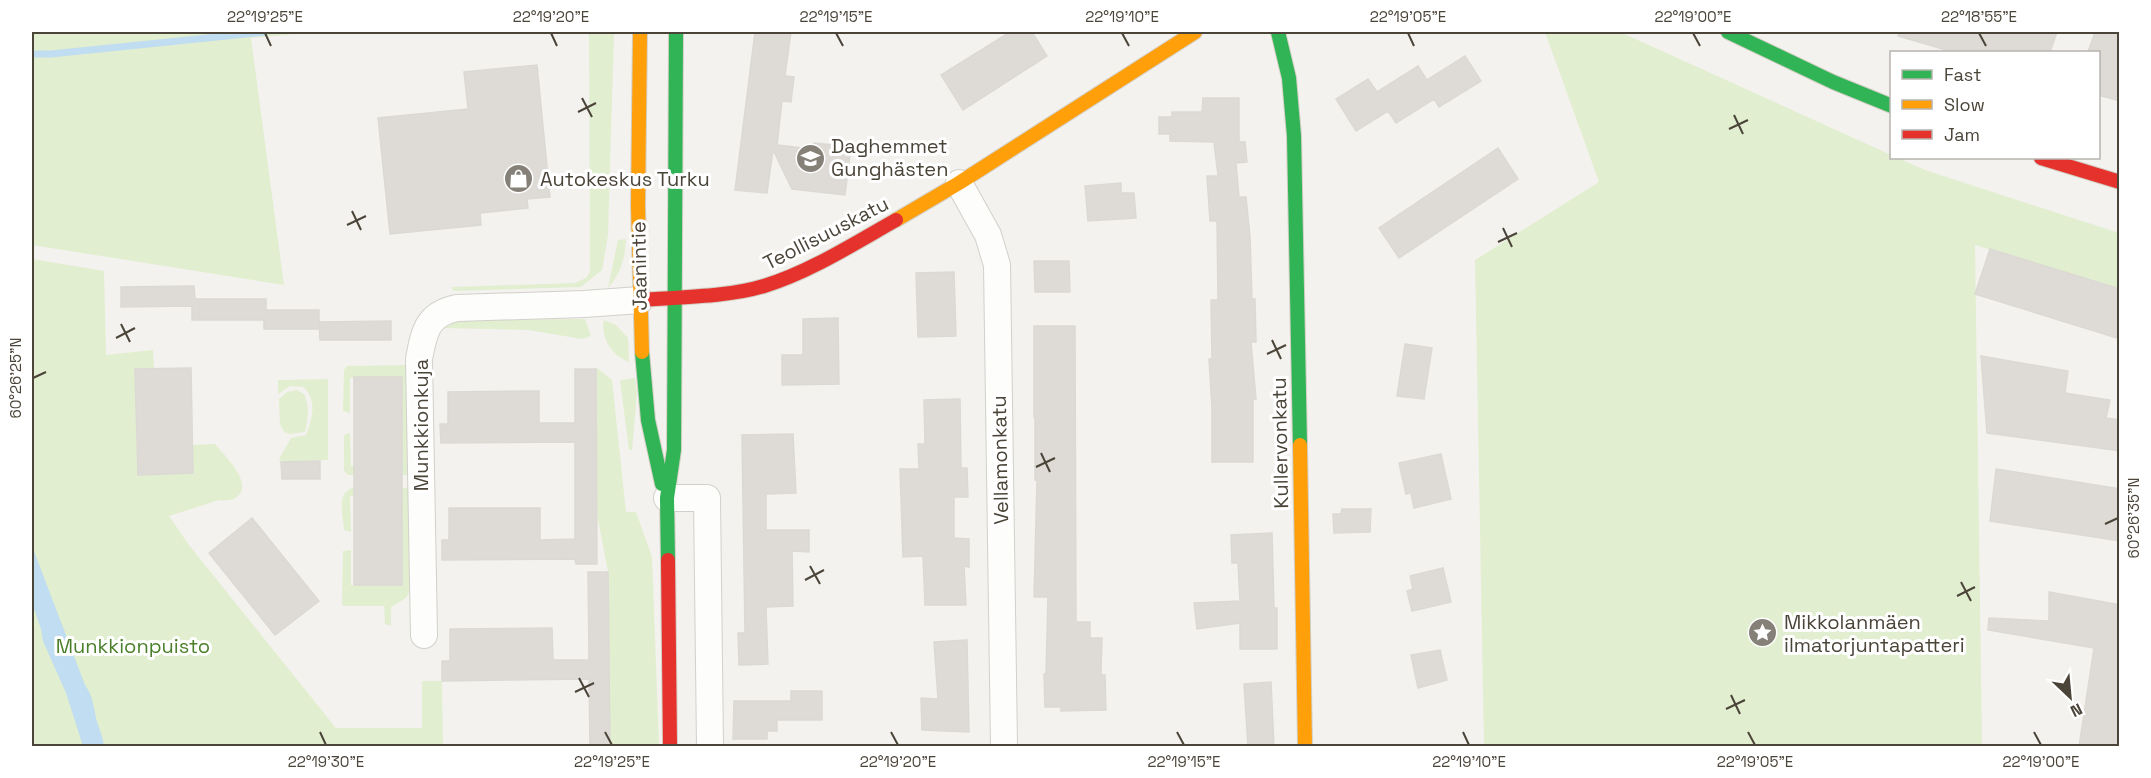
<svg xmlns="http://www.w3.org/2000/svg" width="2151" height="778" font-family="'Space Grotesk',sans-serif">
<rect width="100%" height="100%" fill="#f4f2ee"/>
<path fill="#e1eecf" d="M32,32H317L251,38L284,285L32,245Z
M589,32H614L608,235L602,270L581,287L454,291L451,287L575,283L586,278L590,272Z
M1545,32H1620L1891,155L1892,158H1898L1925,170L2119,233V289L1975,245L1982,746H1484L1475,260L1599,182Z
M626,239C625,259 621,273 608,288L618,240Z
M32,259L104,271L106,355L153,350L154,368L135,369L138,475L193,473L192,445L215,444C224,455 253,482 238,496C232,501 227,501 219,500L169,516L189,545L336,728H422V681H442L443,746H32Z
M585,319L591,336L582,339L529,330L444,328L461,320Z
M604,320L616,325L628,338L629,362C612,356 600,337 604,320Z
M408,365L409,475H348L344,471V435L350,433L351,466H402L401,378H350V413L343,411L344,370L347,366Z
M596,367L612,380L626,512H636L652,557L659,746H609L608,572L597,514Z
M635,378L637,392L632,450H629L620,380Z
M328,379V460L281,462L279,459L291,438L306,435C312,419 318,400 303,387L290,386L278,394V380Z
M297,390L304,394C310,407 308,418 305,432L290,434L284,432L280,424L279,399L287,392Z
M352,488H409L411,589L406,598L391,607V626L385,624L384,606H345L342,605L343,551L351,550V585L402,584V496H350L351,532L344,530C343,515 336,494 352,488Z"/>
<path fill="#c0ddf1" d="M32,546L85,685C93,696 94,709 97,722C100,731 103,737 104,746H83L66,693L43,641L41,629L32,603Z"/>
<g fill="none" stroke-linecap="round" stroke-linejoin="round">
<path stroke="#c0ddf1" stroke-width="7" d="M32,54H51L265,32"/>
</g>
<path fill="#dedbd6" stroke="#dcd9d4" stroke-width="1.5" d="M755,32H791L785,76L794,77L791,102L782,101L777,145L813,149L814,143L833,145L832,152L850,154L845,195L792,189L773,150L767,193L735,190Z
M1010,32H1032L1047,56L963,110L941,75Z
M1899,32H2057L2050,52H1953L1898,36Z
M2095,32H2120V101L2098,95V52H2088Z
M1465,56L1481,81L1439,107L1434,99L1396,123L1388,111L1356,131L1336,99L1368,79L1377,92L1418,66L1427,80Z
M537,65L550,197L527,199L528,208L480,213L481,225L390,234L378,118L468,109L464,72Z
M1203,98H1239V142H1245L1247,162L1236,163L1239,197H1246L1250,237L1252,299H1255L1256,342H1251L1256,399H1253V462H1212V408L1209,359H1212L1211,300H1218L1217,221H1210L1207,176H1218L1214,142L1170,141V134H1159V117H1172V112H1202Z
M1498,148L1518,179L1399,258L1379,228Z
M1121,183V193H1134L1136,218L1088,221L1085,186Z
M1990,249L2120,289V339L1975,294Z
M1034,261H1069L1070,292H1035Z
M954,272L956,336L918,337L916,273Z
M194,286L195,299H266V310H319V329H264V320H192V306L121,307V287Z
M838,318L839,384L782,385V355H803V319Z
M391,321V340H320L319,322Z
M1034,326H1075L1076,622H1090V638H1102L1101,675H1105L1106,710L1061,711V707H1045L1044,674H1046L1048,597H1034L1037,480H1035V417H1034Z
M1405,344L1432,348L1424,399L1397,396Z
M1981,356L2068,371L2065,393L2110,400L2106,418L2120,420V451L1987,433Z
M191,368L193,473L138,475L135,369Z
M575,369H596L597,564H576L575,559L442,560V540H449V508H540V540L575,539V442L441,443L440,424H448V392L539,391V423H575Z
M354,377H402V585H354Z
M960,399L961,468H967L968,497H954V538L969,539V567L964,566L966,605H925L923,556L903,557L900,469H919L918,444H925L924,400Z
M793,434L796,493L766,494V530H809V552L792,551L793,606L766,607L768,664L739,665L738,633H745L742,435Z
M1441,454L1451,499L1414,508L1411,493L1406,494L1399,463Z
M320,461V479H282L281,462Z
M1996,469L2120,489V541L1990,521Z
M1342,509H1371L1370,532L1334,533L1333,514H1341Z
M252,518L319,601L275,635L209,553Z
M1272,533L1274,608H1277V649H1240V623L1197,629L1194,603L1240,601L1238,563H1232L1231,535Z
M1443,568L1451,602L1412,611L1407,591L1413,589L1410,576Z
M588,572H608L610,747H590L589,679L442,681V661H450V629L552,628L553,660H589Z
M2049,592L2120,605V747H2079L2094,648L1988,630L1989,618L2049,621Z
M967,640L969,732L922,730L921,698L938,699L934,642Z
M1440,650L1447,680L1418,688L1411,655Z
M1271,682L1274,747H1248L1244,684Z
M791,691H822V720H777V731H767V739H733L734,701H791Z"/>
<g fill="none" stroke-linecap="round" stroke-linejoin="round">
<defs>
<path id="street" d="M959,183L988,235L997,265L1004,746
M667,498H707L710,746
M424,635L419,359C424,332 427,314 457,308L584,304L640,300"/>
<path id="fast" d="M1278,32L1289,78L1294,136L1300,445
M1728,32L1833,82L1892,106
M642,352L648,420L662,484
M668,560L667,498L674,450L676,32"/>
<path id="slow" d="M640,32L638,206L642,352
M896,220L959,183L1195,32
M1300,445L1305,746"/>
<path id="jam" d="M2041,158L2120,182
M640,300C677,297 729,297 764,286C810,272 855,243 896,220
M668,560L670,746"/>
</defs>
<use href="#street" stroke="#d2d0cb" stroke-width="28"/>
<use href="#fast" stroke="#d3cfc5" stroke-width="16"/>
<use href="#slow" stroke="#d3cfc5" stroke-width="16"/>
<use href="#jam" stroke="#d3cfc5" stroke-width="16"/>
<use href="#street" stroke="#fdfdfc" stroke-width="26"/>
<use href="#fast" stroke="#30b455" stroke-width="14"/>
<use href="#slow" stroke="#ff9f0a" stroke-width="14"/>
<use href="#jam" stroke="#e5322d" stroke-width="14"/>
</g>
<path fill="none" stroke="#4b4439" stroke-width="2" d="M265,33L271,46M551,33L557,46M836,33L843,46M1122,33L1129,46M1408,33L1414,46M1693,33L1700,46M1979,33L1986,46M582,98L592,117M578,112L596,103M1734,115L1743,134M1729,129L1748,120M352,211L361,230M347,225L366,216M1503,228L1512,247M1498,242L1517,233M121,324L130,342M116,338L135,328M1272,340L1281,359M1267,354L1286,345M33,378L46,372M1041,453L1050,472M1036,467L1055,458M2105,524L2118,518M810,566L820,584M805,580L824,570M1961,582L1971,601M1957,596L1975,587M579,678L589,697M575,692L594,683M1731,695L1740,714M1726,709L1745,700M320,732L326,745M605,732L612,745M891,732L898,745M1177,732L1184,745M1463,732L1469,745M1748,732L1755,745M2034,732L2041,745"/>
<defs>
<symbol id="school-disc" viewBox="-11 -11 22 22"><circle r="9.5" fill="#868178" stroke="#fff"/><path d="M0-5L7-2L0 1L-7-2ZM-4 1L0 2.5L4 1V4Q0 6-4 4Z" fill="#fff"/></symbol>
<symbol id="shop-disc" viewBox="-11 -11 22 22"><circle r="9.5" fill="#868178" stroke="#fff"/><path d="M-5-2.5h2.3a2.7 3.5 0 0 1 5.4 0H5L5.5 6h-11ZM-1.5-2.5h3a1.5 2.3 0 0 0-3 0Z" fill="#fff"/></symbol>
<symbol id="sight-disc" viewBox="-11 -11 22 22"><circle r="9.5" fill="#868178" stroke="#fff"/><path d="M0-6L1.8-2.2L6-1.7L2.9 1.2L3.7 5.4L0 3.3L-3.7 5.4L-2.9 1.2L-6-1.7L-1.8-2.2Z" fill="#fff"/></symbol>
</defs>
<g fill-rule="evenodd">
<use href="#school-disc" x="794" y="142" width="33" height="33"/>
<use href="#shop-disc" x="502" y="162" width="33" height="33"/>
<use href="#sight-disc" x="1746" y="616" width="33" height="33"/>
</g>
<g text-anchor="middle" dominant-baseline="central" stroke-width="6" stroke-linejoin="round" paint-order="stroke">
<g font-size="20" fill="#4b4439" stroke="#fff" text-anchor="start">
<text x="831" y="146">Daghemmet<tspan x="831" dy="23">Gunghästen</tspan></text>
<text x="540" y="179">Autokeskus Turku</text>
<text x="1784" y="622">Mikkolanmäen<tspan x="1784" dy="23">ilmatorjuntapatteri</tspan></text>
</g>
<g font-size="20" fill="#4b4439" stroke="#fff">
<text transform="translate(826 233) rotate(-27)">Teollisuuskatu</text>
<text transform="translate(639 266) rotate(-91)">Jaanintie</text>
<text transform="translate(421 425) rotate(-90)">Munkkionkuja</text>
<text transform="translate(1280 443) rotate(-91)">Kullervonkatu</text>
<text transform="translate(1000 460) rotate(-91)">Vellamonkatu</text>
</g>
<g font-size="20" fill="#4a7f2a" stroke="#fff">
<text x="133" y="646">Munkkionpuisto</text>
</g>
</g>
<rect width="2151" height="778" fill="none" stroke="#ffffff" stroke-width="66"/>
<rect x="1890" y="51" width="210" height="108" fill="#ffffff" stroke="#b7b4b0" stroke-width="1.5"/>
<rect x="1902" y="70" width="30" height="9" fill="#30b455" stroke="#b7b4b0" stroke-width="1.5"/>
<text x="1944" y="81" font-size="18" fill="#4b4439">Fast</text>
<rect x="1902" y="100" width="30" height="9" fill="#ff9f0a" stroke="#b7b4b0" stroke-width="1.5"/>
<text x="1944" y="111" font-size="18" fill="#4b4439">Slow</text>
<rect x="1902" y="130" width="30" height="9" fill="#e5322d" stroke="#b7b4b0" stroke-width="1.5"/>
<text x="1944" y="141" font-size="18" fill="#4b4439">Jam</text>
<g transform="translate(2070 697) rotate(154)" stroke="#ffffff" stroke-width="4.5" paint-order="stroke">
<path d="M0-4.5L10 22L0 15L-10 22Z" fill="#4b4439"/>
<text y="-9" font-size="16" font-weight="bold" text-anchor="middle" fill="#4b4439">N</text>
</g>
<rect x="33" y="33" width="2085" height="712" fill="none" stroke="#4b4439" stroke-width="2"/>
<g font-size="15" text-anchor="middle" fill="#4b4439">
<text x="265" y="22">22°19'25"E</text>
<text x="551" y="22">22°19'20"E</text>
<text x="836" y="22">22°19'15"E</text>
<text x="1122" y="22">22°19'10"E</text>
<text x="1408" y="22">22°19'05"E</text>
<text x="1693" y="22">22°19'00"E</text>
<text x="1979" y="22">22°18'55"E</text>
<text transform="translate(16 378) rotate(-90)" y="5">60°26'25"N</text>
<text transform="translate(2134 518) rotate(-90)" y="5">60°26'35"N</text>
<text x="326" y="767">22°19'30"E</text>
<text x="612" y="767">22°19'25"E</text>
<text x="898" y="767">22°19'20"E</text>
<text x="1184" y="767">22°19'15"E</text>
<text x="1469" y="767">22°19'10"E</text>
<text x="1755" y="767">22°19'05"E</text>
<text x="2041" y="767">22°19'00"E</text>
</g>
</svg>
